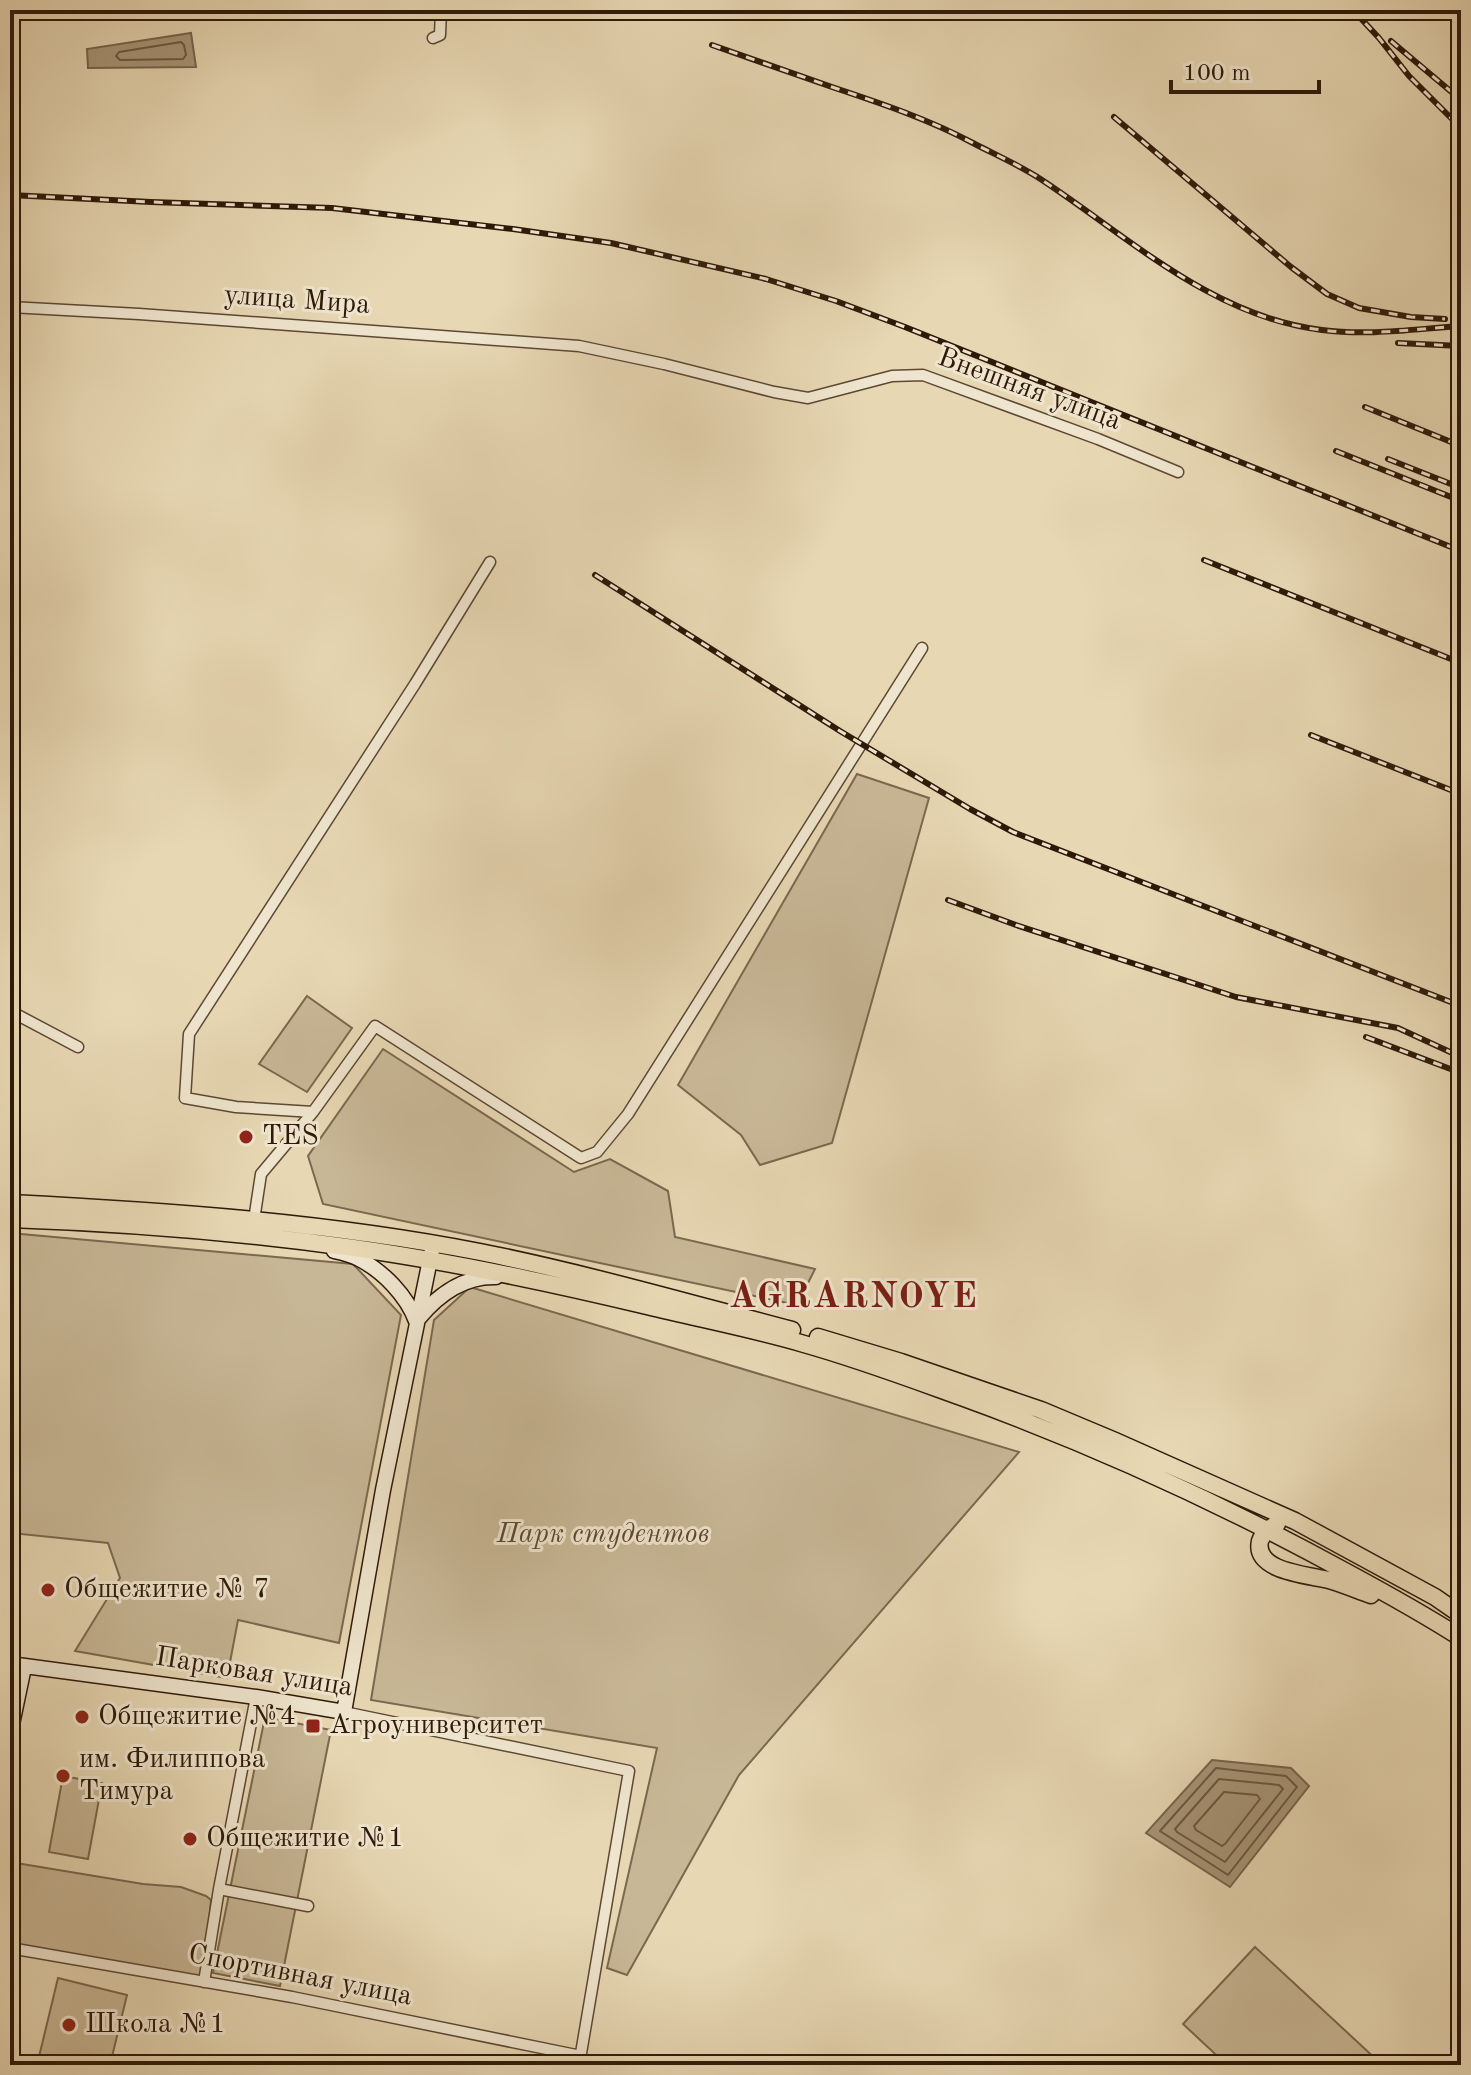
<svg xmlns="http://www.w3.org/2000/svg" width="1471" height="2075" font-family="'Old Standard TT',serif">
<rect width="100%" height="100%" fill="#e7d7b3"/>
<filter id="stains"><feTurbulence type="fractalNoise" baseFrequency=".0025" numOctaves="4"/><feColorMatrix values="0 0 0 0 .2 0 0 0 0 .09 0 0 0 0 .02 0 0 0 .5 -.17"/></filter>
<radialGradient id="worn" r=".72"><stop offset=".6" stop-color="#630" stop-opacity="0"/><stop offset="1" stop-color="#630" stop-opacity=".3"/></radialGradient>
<path fill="#c8b796" stroke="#7b684f" stroke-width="2" d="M857,774L929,798L832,1143L760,1165L741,1135L678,1085Z
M307,996L352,1028L307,1092L259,1064Z
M383,1049L574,1172L610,1159L668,1191L675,1237L815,1269L797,1305L323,1204L308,1156Z
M10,1233L353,1264L401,1315L339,1643L238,1620L227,1678L75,1651L120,1578L108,1543L12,1533L10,1542Z
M470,1287L1019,1452L739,1775L627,1975L607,1968L657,1748L371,1700L434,1320Z
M265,1717L331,1730L280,1986L213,1973Z
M63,1776L102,1783L88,1859L49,1852Z
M10,1862L143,1884L181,1887L206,1896L211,1900L204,1982L10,1943Z
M1255,1947L1378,2061L1374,2065H1227L1183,2024Z
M58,1978L127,1995L110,2065H37Z"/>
<path fill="#a89679" stroke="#77644c" stroke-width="2" d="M191,33L196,67L88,68L87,49Z
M1212,1760L1291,1768L1309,1786L1230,1887L1146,1833Z"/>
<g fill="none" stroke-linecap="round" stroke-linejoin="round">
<path stroke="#6b5840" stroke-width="2" d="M181,42L184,45L186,55L183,59L120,60L116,56L119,52Z
M1216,1768L1286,1776L1297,1787L1228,1875L1160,1831Z
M1219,1779L1279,1785L1283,1789L1225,1862L1177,1832L1175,1829Z
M1224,1792L1257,1795L1260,1799L1225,1844L1222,1846L1196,1830L1194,1826Z"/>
<defs>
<path id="street" d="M433,38L440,35L441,10
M10,307L139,314L579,346L664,364L774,392L808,398L892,376L923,375L1098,439L1178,472
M10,1011L78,1047
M313,1112L236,1107L185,1098L189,1034L415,684L490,562
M254,1220L261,1174L313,1112L375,1026L581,1158L597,1152L628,1114L922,648
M344,1712L629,1771L579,2065
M219,1889L308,1906
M10,1948L292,1997L581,2056
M204,1982L219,1889L256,1697"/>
<path id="secondary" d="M334,1251C343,1253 352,1255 359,1259C383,1271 407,1296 416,1321
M419,1318C439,1294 464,1276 496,1277
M10,1664L256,1697L344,1712L383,1490L432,1250
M10,1734L24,1667"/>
<path id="primary" d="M10,1203C167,1211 326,1222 480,1252C585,1273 689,1303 792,1330
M10,1219C125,1223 240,1232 354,1248C453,1262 551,1283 647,1306C700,1319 753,1329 804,1344C858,1359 911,1379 964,1398C1096,1446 1218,1502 1341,1569C1382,1591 1422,1613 1461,1638
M818,1337L901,1362L1041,1410L1115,1441L1295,1521L1435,1597L1461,1615
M1277,1524C1269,1528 1263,1533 1260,1541C1253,1572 1310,1575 1329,1580C1343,1584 1357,1590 1371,1595"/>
</defs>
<use href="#street" stroke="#5c4833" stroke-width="13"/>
<use href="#secondary" stroke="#2e1908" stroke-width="17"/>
<use href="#primary" stroke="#2e1908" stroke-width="19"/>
<use href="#street" stroke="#efe5ce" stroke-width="10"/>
<use href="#secondary" stroke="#efe5ce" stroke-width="14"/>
<use href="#primary" stroke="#e7d7b3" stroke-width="16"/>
<defs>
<path id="rail" d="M1353,10L1379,38L1409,76L1461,128
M1391,41L1461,100
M712,45C752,59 792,73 832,87C880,103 928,119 973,143C996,155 1021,166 1042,180C1130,238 1213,317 1322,330C1369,336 1414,329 1461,326
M1114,117L1291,267L1327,294L1359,308L1411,317L1445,319
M10,195L151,202L332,208L513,229L611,243L766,279L836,301L905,327L1461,551
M1398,343L1461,346
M1365,407L1461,446
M1336,451L1461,501
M1388,459L1461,488
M1204,560L1461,663
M595,575L840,731L970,809L1013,832L1461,1006
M1311,735L1461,794
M948,900L1016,925L1236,997L1398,1028L1461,1057
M1366,1037L1461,1073"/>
</defs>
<use href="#rail" stroke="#2e1908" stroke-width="6"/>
<use href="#rail" stroke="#efe5ce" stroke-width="3" stroke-dasharray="9" stroke-linecap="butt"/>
</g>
<g fill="#8f2418" stroke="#efe5ce" stroke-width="3">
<circle cx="246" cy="1137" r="8"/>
<circle cx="48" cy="1590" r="8"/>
<circle cx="82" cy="1717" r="8"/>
<rect x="305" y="1718" width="16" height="16" rx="4"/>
<circle cx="63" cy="1776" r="8"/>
<circle cx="190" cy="1839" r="8"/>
<circle cx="69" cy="2025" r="8"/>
</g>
<g text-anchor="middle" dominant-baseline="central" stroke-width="6" stroke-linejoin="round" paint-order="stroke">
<g font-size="28" fill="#2e1908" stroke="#efe5ce">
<text transform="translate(297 301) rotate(4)">улица Мира</text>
<text transform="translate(1029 390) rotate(20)">Внешняя улица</text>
<text transform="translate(254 1673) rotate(9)">Парковая улица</text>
<text transform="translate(300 1976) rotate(11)">Спортивная улица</text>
</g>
<g font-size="28" fill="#2e1908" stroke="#efe5ce" text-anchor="start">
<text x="262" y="1137">TES</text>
<text x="64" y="1590">Общежитие № 7</text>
<text x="98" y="1717">Общежитие №4</text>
<text x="329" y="1726">Агроуниверситет</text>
<text x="79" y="1760">им. Филиппова<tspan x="79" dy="32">Тимура</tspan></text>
<text x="206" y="1839">Общежитие №1</text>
<text x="85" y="2025">Школа №1</text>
</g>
<g font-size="28" font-style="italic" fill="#5c4833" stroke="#efe5ce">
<text x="603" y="1535">Парк студентов</text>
</g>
<g font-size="36" font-weight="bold" letter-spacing="2" fill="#7a1f14" stroke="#efe5ce">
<text x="854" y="1298">AGRARNOYE</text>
</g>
</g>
<rect width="1471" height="2075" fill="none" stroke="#e7d7b3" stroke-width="40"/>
<rect x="12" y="12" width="1447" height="2051" fill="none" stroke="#2e1908" stroke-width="4"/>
<rect x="20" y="20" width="1431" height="2035" fill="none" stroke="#2e1908" stroke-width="2"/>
<path d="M1171 80v12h148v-12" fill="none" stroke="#2e1908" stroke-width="4"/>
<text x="1183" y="80" font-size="24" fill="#2e1908" stroke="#efe5ce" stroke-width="6" paint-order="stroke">100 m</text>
<rect width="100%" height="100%" filter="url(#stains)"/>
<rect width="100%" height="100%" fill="url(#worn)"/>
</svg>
